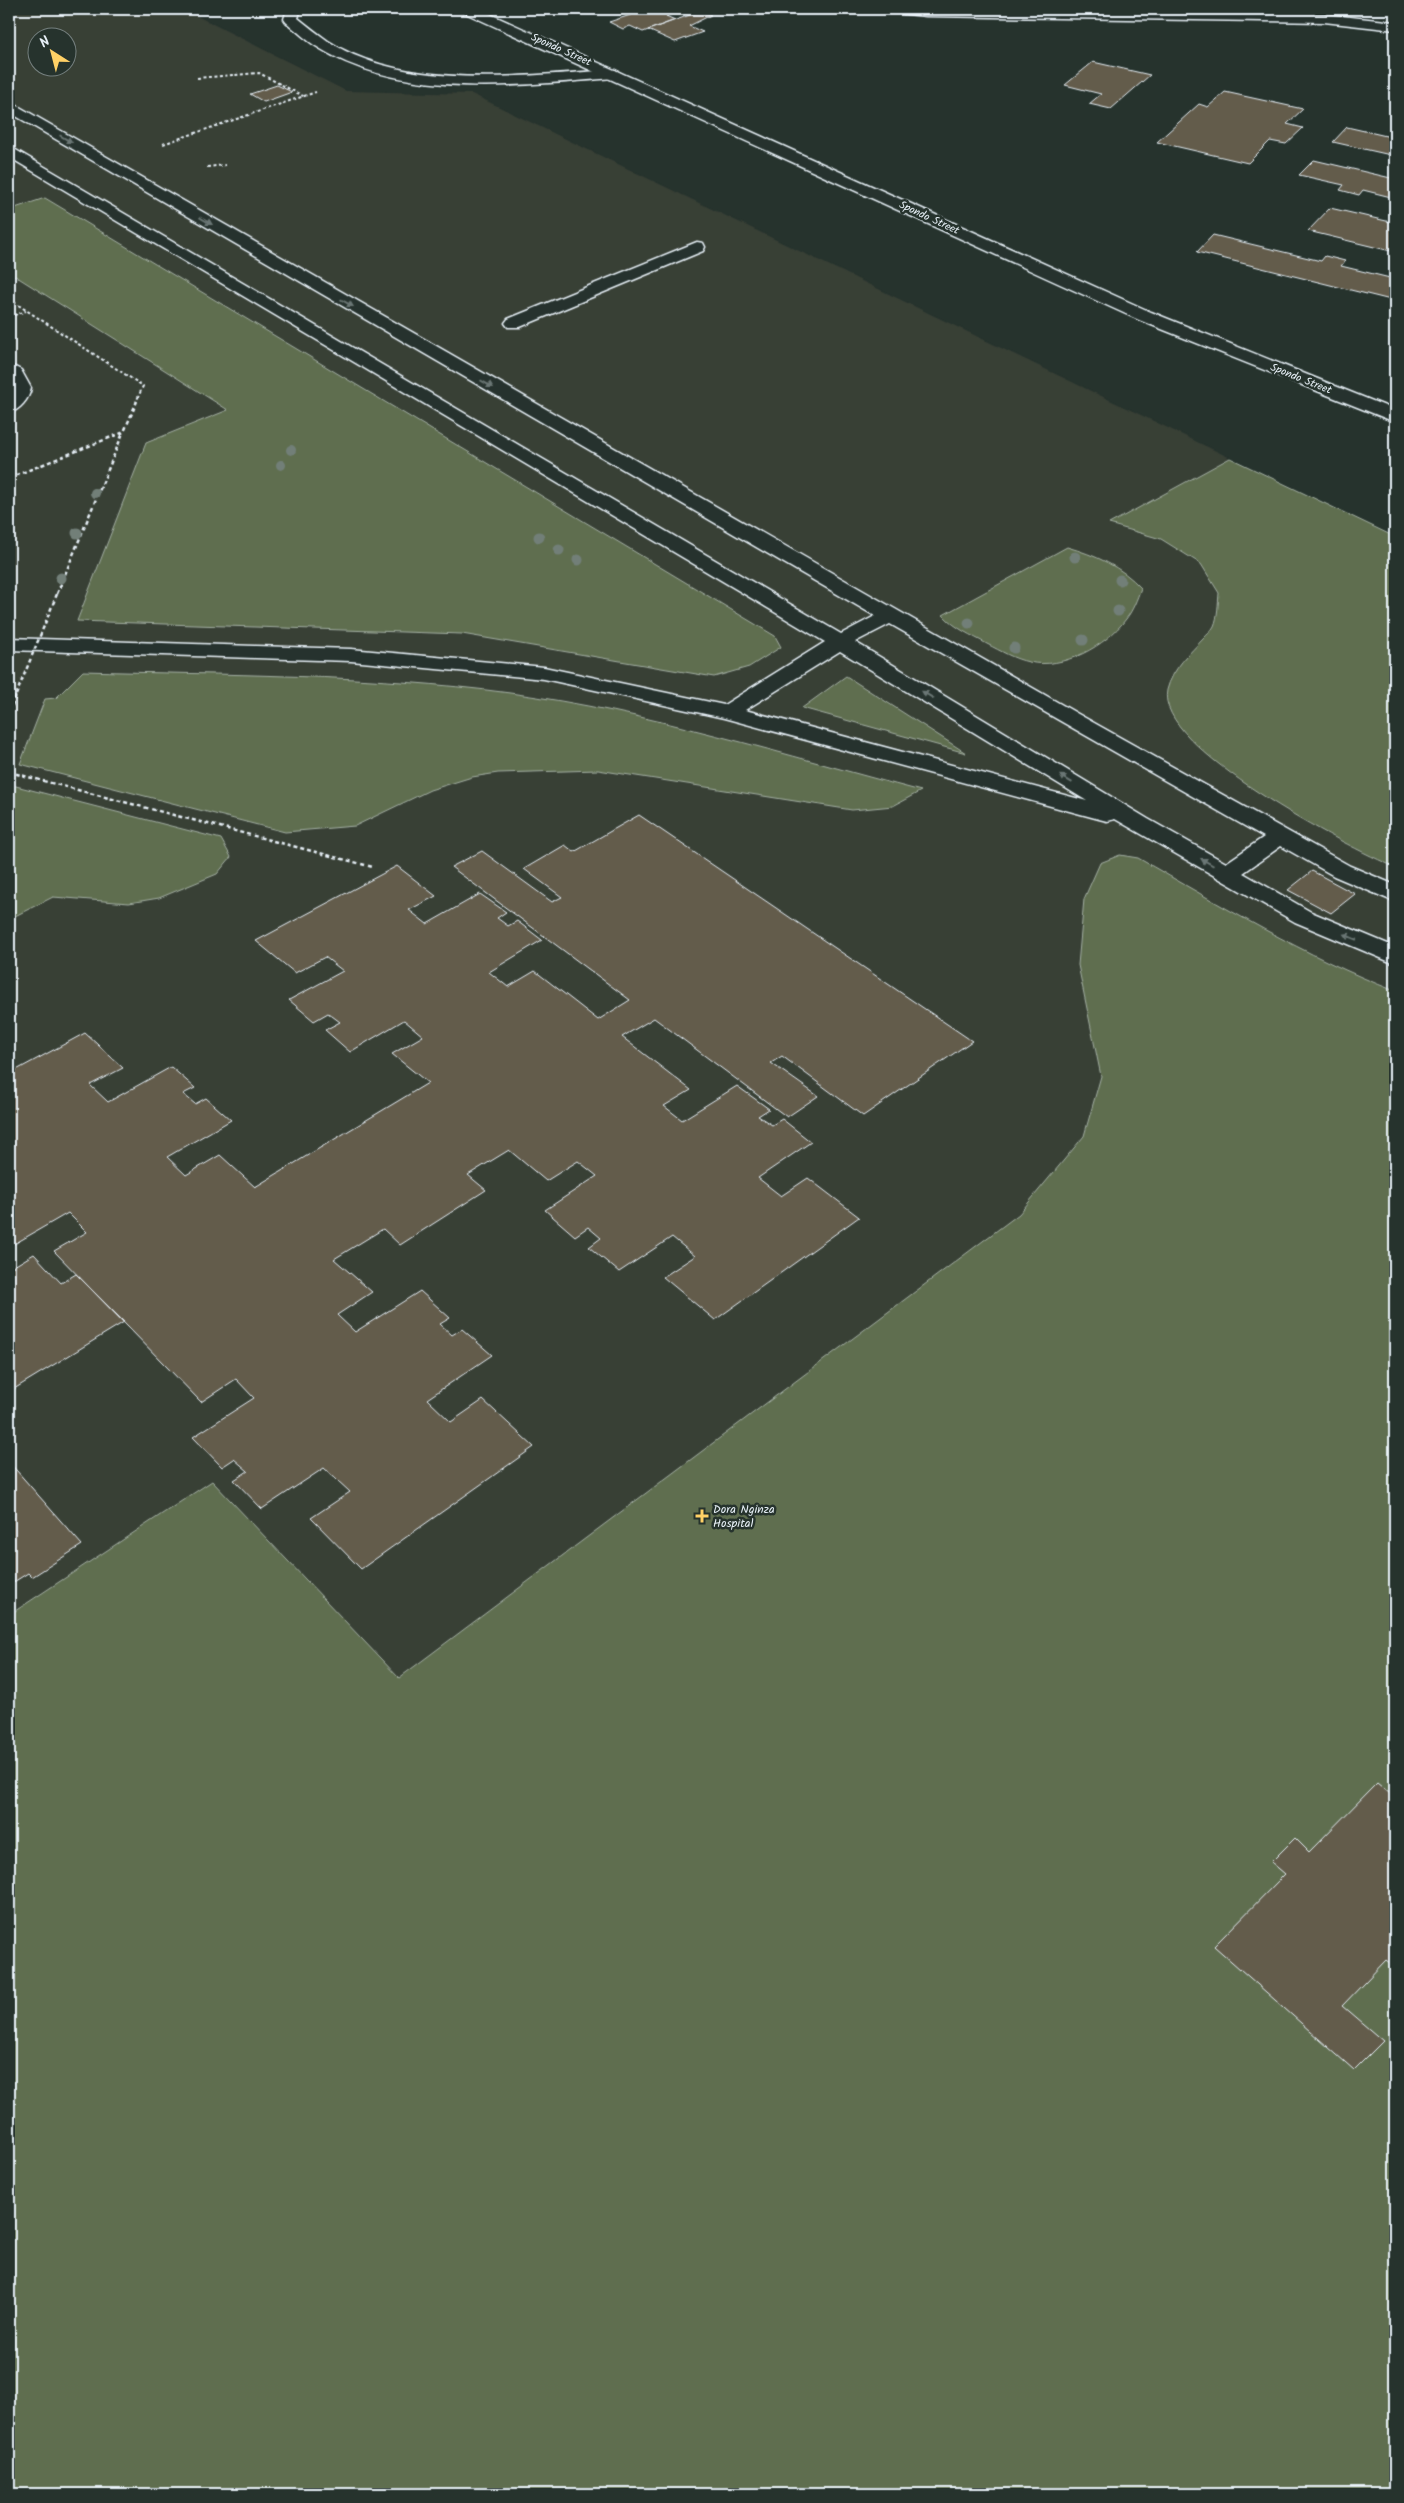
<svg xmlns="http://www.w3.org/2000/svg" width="1404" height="2503" font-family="Kalam,sans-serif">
<rect width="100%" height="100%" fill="#26332d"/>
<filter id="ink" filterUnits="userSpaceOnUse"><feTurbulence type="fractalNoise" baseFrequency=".02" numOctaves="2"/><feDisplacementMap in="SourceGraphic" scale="10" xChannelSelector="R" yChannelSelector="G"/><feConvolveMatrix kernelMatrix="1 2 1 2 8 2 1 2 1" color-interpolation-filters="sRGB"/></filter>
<g filter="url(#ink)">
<path fill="#383f36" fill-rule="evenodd" d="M9,9H183L346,91L472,94L1395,537V2494H9ZM38,38H68V68H38Z"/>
<path fill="#5f6e50" stroke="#a4b0a4" d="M45,198L775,636L781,647L749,667L714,677L462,634L77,621L146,443L228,410L9,272V210Z
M1230,458L1395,537V867C1349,848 1154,747 1167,690C1172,669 1190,653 1204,638C1207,635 1212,630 1214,626C1218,617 1218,603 1219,593L1201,564L1161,539L1109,524Z
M1067,547C1095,555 1122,567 1141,588C1137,599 1133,610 1126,619C1106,646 1063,670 1029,662C1014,659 1001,651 987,644C971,635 956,629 943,615Z
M83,671C225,675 368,674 510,693C649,712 785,755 921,791L893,806L852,810L598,770L498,773L472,777L430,790L355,826L285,832L20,764L45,699L56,698Z
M846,676L966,753L802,708Z
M12,785L221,839L231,857L217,874L159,898L129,903L53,897L9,919V793Z
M1120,855L1138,858C1222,906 1305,956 1395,991V2494H9V1615L212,1481L399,1678L1019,1214L1084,1136L1101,1076L1078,965L1084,899L1100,863Z"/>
<path fill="#635c4c" stroke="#e8f1f8" d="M649,9L684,11L666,16L675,20L643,32L630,26L623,29L609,22Z
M729,9H758L734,13Z
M701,11L711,15L689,26L703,32L675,42L648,30Z
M1093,62L1150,75L1111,109L1089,104L1101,94L1065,85Z
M277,85L292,92L264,102L250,94Z
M1225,92L1303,109L1287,124L1303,128L1286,144L1270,141L1248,163L1157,142L1199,104L1208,107Z
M1347,127L1395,138V156L1333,142Z
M1314,160L1395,179V198L1363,190L1359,195L1340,190L1344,185L1299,175Z
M1330,208L1395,223V252L1308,231Z
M1213,235L1321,261L1325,256L1345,261L1341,266L1390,278L1395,272V301L1197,252Z
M639,815L972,1041L863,1116L782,1056L771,1063L818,1096L787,1117L654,1018L622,1037L691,1090L664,1106L682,1120L737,1086L769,1109L758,1116L772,1125L782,1119L811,1142L758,1178L781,1196L808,1178L859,1217L715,1320L663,1277L695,1256L672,1237L619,1272L589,1247L601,1238L588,1227L575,1236L545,1210L597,1176L578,1161L546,1181L509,1150L468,1175L486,1190L400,1245L383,1229L334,1259L372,1292L337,1315L355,1332L420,1291L450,1318L440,1324L452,1335L462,1329L492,1355L427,1399L451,1422L483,1400L534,1447L361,1569L311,1518L350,1492L324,1468L262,1509L234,1480L248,1471L234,1459L222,1467L193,1437L254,1398L236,1379L201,1402L54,1251L87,1232L68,1213L9,1247V1074L85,1033L123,1068L90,1085L108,1102L171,1067L195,1088L183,1094L195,1104L206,1098L231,1120L167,1157L186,1175L220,1155L255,1187L428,1083L392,1054L423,1036L404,1020L350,1052L325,1030L340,1022L328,1013L314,1021L289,1000L343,971L325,957L295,973L256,941L397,866L436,896L409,910L427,924L480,894L506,912L497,918L508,926L517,921L542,940L489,972L508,987L535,971L598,1020L630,1000L451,867L482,851L552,902L562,897L524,869L565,845L574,852Z
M1312,871L1355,894L1331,913L1288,890Z
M34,1254L61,1283L76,1274L124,1322L9,1392V1269Z
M9,1462L82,1545L32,1577L28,1573L9,1585Z
M1377,1783L1395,1798V1967L1386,1960L1342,2006L1383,2041L1354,2070L1214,1946L1285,1874L1271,1862L1295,1838L1309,1852Z"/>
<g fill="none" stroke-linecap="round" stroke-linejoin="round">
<defs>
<path id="lane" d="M287,9H301L298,18C308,26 318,34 328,41C406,92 527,75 615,70L622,74L615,78C521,85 403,100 319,48C307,41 297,31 286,22L284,19Z
M9,101L1078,714L1350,866L1395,885V902L1334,876L1281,846L1243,873L1311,912L1395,947V964L1295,922L1115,819L1107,821L1099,819L724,718L544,679L351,661L9,650V638L351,649L544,667L724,705L825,642L9,157V146L841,634L875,616L9,112ZM890,624L1264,837L1226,863L1148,819L855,642ZM840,651L1087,801L745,710Z
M697,242L703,243L705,247L703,251L520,327H508L505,323L508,319Z
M9,364L21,370L31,388C29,399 20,410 9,413V397L13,388L9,378Z"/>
<path id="street" d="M890,9L1324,14L1395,22V30L1324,22L926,16L897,13Z"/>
<path id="secondary" d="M461,9H479L1151,312L1395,410V422L1139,320L463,12Z"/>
</defs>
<use href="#lane" stroke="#e8f1f8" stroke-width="3"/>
<use href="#street" stroke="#e8f1f8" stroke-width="3"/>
<use href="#secondary" stroke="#e8f1f8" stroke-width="3"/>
<path stroke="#e8f1f8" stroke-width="2" stroke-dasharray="3 2.5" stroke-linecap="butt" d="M197,78L259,73L303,96
M163,144L316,92
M207,167L226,165
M9,299L143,386L136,402
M9,317L26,311"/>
<path stroke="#e8f1f8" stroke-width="2.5" stroke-dasharray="4 3" stroke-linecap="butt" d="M9,478L124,432L137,401
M57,594L123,433
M9,713L16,695
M9,772L373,867"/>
<use href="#lane" fill="#26332d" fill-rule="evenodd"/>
<use href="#street" fill="#26332d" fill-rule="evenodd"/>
<use href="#secondary" fill="#26332d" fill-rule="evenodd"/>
<path stroke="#e8f1f8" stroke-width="2.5" stroke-dasharray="4 3" stroke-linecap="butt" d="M16,695L57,594"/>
</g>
<g fill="#727f78">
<circle cx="291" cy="450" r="5"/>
<circle cx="281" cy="465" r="5"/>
<circle cx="95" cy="493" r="5"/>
<circle cx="77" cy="533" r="5.5"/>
<circle cx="539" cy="537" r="5.5"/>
<circle cx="559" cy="550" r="5.5"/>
<circle cx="1075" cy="557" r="5.5"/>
<circle cx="578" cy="560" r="5.5"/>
<circle cx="61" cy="578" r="5.5"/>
<circle cx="1120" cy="580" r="5.5"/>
<circle cx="1118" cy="611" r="5.5"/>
<circle cx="969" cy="623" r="5.5"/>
<circle cx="1083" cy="640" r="5.5"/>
<circle cx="1014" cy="648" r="5.5"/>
</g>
<defs><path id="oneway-solid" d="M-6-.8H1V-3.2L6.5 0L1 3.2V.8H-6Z" transform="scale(1.25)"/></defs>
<g fill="#6a7674">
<use href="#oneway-solid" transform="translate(66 139) rotate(30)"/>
<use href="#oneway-solid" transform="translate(206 221) rotate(30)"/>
<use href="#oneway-solid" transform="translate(347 303) rotate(30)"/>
<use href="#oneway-solid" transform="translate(487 384) rotate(30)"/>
<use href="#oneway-solid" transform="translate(928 695) rotate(-149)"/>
<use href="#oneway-solid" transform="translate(1066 779) rotate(-149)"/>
<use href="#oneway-solid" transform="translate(1207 862) rotate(-150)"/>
<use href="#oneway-solid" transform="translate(1350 937) rotate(-157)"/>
</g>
</g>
<path fill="#ffd166" stroke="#26332d" stroke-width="2" d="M699.5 1508.5h5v5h5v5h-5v5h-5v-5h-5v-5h5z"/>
<g text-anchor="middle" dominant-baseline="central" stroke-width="5" stroke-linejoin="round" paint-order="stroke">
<g font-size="11" fill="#e8f1f8" stroke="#26332d">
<text transform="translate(561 50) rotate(24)">Spondo Street</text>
<text transform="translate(929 218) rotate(25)">Spondo Street</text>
<text transform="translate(1301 379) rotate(22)">Spondo Street</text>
</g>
<g font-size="12" fill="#e8f1f8" stroke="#26332d" text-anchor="start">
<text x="713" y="1509">Dora Nginza<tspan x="713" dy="14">Hospital</tspan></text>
</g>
</g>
<rect width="1404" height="2503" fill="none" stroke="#26332d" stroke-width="30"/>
<rect x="15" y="15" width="1374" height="2473" fill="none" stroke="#e8f1f8" stroke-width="2" filter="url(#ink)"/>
<g transform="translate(52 52) rotate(324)"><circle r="24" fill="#26332d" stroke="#747f7e"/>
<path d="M0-4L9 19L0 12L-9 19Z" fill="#ffd166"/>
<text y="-8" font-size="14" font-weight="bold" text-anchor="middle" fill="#e8f1f8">N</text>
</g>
</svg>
